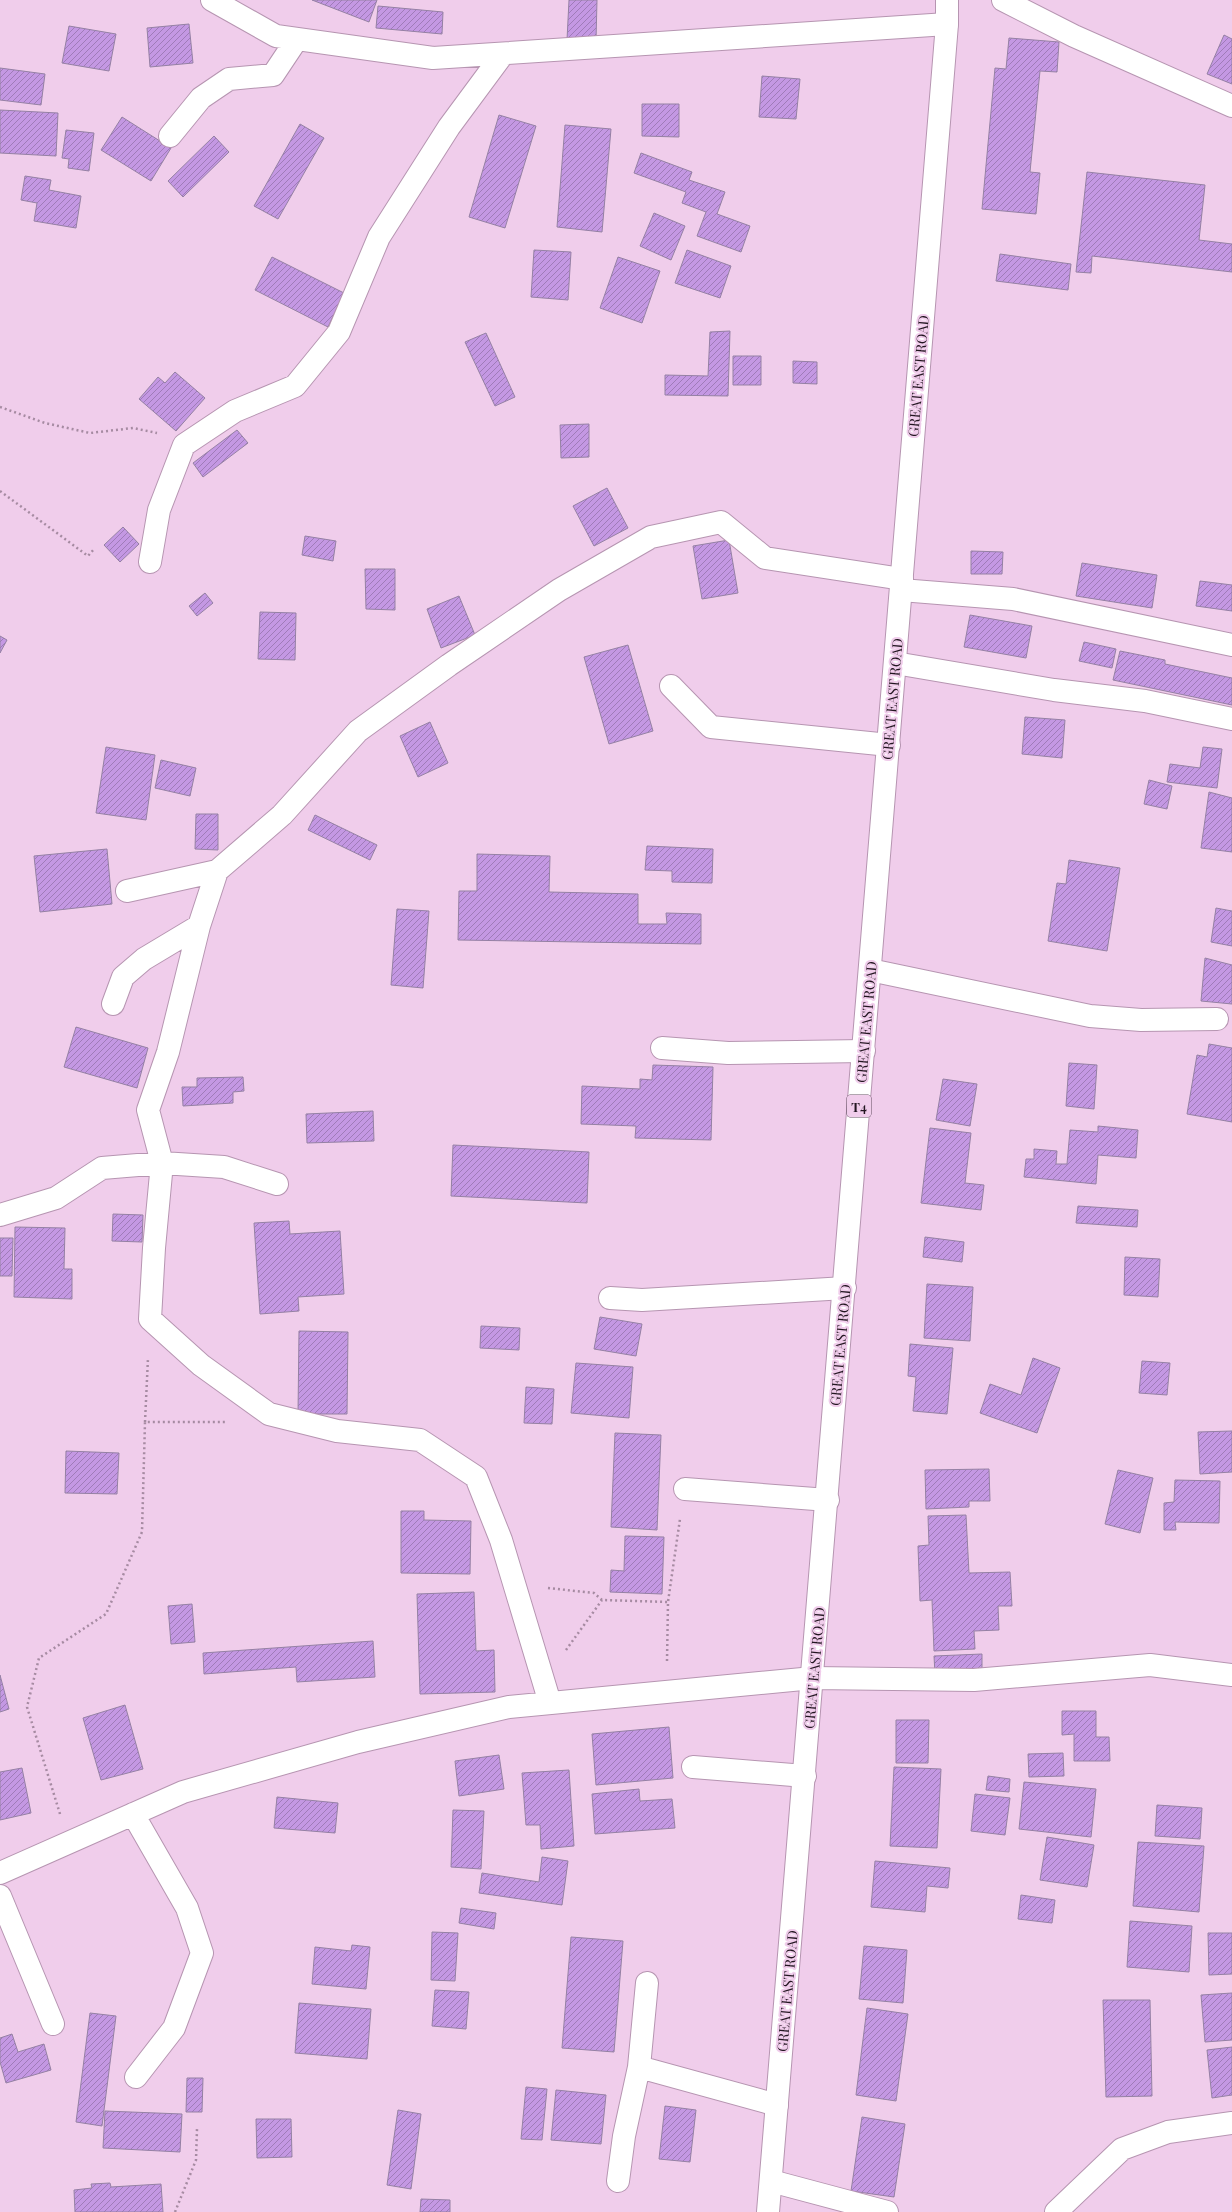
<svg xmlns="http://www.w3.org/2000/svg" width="1232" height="2212" font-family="'Playfair Display',serif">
<defs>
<pattern id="building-hatch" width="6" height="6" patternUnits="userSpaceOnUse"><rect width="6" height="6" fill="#c498e3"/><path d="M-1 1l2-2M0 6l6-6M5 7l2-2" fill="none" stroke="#9f7bb8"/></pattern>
</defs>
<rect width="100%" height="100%" fill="#f0cdeb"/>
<path fill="url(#building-hatch)" stroke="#9581a4" d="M312,0H377L369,22Z
M569,0H597L596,41L567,40Z
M378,6L443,12L442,34L376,28Z
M189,24L193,63L150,67L147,28Z
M69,26L116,34L109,71L62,63Z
M1224,35L1232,39V84L1207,74Z
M1009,38L1059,42L1057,72L1040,71L1030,172L1040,173L1036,214L982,209L995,68L1006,69Z
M0,68L45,74L41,105L0,100Z
M762,76L800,79L796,119L759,117Z
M642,104H679V137L642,136Z
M0,110L58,113L56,156L0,153Z
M499,115L536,126L505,228L469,217Z
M122,117L171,148L151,181L101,150Z
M300,124L324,138L278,219L254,206Z
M565,125L611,129L602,232L557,227Z
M66,130L94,133L89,171L68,168L69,159L62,158Z
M214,136L229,152L183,197L168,181Z
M641,153L692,172L689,180L725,192L717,214L750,226L741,252L697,236L706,212L682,203L686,192L634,173Z
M1087,172L1205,185L1199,240L1232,244V272L1092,256L1091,273L1076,272Z
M25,176L51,180L49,190L81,196L76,228L34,221L37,203L21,200Z
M654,213L685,226L671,260L640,246Z
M534,250L571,252L568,300L531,297Z
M687,250L731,266L720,298L675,283Z
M1000,254L1071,264L1068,290L996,281Z
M272,257L344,293L328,327L255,290Z
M618,257L660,271L642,323L600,308Z
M730,331L728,396L665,395V375L708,376L710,332Z
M486,333L515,397L495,406L465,342Z
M733,356H761V385H733Z
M793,361L817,362V384L793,383Z
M175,372L205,398L176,431L139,399L158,377L165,383Z
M589,424V457L561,458L560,425Z
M237,430L248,443L203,477L193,463Z
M607,488L628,528L594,546L573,506Z
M123,527L139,544L120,562L104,545Z
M305,536L336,541L333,561L302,555Z
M729,540L738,593L702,599L693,546Z
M971,551L1003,552L1002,574H971Z
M1082,563L1157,575L1152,608L1076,596Z
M365,569H395V610L366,609Z
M1200,581L1232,585V611L1196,606Z
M205,593L213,603L197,616L189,606Z
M459,596L475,635L441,648L427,609Z
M260,612L296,613L295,660L258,659Z
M970,615L1032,626L1026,658L964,647Z
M0,636L7,640L0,653Z
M1084,642L1116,649L1112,668L1079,661Z
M628,645L653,731L609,744L584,657Z
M1120,651L1165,660V664L1232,678V705L1113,680Z
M1025,717L1065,720L1062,758L1022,754Z
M430,722L448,763L418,777L400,736Z
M106,747L155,755L146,820L96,813Z
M1203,747L1222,749L1217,788L1167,782L1170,764L1200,768Z
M161,760L196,768L190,796L155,788Z
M1149,780L1172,786L1167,809L1144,804Z
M1209,792L1232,798V852L1201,848Z
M196,814H218V850L195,849Z
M315,815L377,845L370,860L308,830Z
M647,846L713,849L712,883L672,882V871L645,870Z
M107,849L112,904L40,912L34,856Z
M477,854L550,856L549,892L638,894V924H667L666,913L701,914V944L458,940L459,891H477Z
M1069,860L1120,868L1107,951L1048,941L1057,883L1066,884Z
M1216,908L1232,911V946L1211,942Z
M397,909L429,911L423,988L391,985Z
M1205,958L1232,965V1004L1201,1001Z
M76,1027L148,1048L137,1088L64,1067Z
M1209,1044L1232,1048V1122L1187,1114L1197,1055L1207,1057Z
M1069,1063L1097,1065L1094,1109L1066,1106Z
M653,1065L713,1067L711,1140L635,1138L636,1126L581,1124L582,1086L640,1089V1079L652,1080Z
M243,1077L244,1091L233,1092V1103L183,1106L182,1087H197V1078Z
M943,1079L977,1084L970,1126L936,1120Z
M373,1111L374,1141L307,1143L306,1114Z
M1098,1126L1138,1130L1136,1158L1098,1155L1096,1184L1024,1177L1026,1159H1034V1149L1057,1151L1056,1164H1067L1070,1130L1098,1132Z
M930,1128L971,1133L965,1183L984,1185L981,1210L921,1203Z
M453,1145L589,1152L587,1203L451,1196Z
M1078,1206L1138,1210L1137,1227L1076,1223Z
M113,1214L143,1215L142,1242L112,1241Z
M289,1221L290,1234L340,1231L344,1294L298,1297L299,1311L260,1314L254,1223Z
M15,1227L65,1228L64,1269H72V1299L14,1297Z
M925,1237L964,1242L962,1262L923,1257Z
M0,1238H13L12,1276H0Z
M1125,1257L1160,1259L1158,1297L1124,1295Z
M927,1284L973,1287L970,1341L924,1338Z
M600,1317L642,1324L636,1356L594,1349Z
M481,1326L520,1328L519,1350L480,1348Z
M299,1331L348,1332L347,1414H298Z
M910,1344L953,1348L947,1414L913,1411L916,1377L908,1376Z
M1033,1358L1060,1368L1037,1433L980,1413L990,1384L1021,1395Z
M1142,1361L1170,1363L1167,1395L1139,1393Z
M576,1363L633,1367L629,1418L571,1413Z
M526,1387L554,1389L552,1424L524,1423Z
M1232,1431V1472L1200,1474L1198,1432Z
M615,1433L661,1435L657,1530L611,1527Z
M66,1451L119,1453L117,1494L65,1493Z
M989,1469L990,1501H969V1507L926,1509L925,1470Z
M1118,1470L1153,1478L1140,1533L1105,1524Z
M1175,1480L1220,1481L1219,1523L1175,1522L1176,1530H1164V1503L1174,1502Z
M401,1511H424V1520L471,1521L470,1574L401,1573Z
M966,1515L969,1573L1010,1572L1012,1606H998L999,1630L974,1631L975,1649L934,1651L932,1600L920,1601L918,1546L929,1545L928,1516Z
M625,1536L664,1537L662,1594L610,1592L611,1570L624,1571Z
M474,1592L476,1651L494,1650L495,1692L420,1694L417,1594Z
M192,1604L195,1642L171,1644L168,1606Z
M373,1641L375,1677L297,1682L296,1667L204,1674L203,1653Z
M982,1654V1672L935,1674L934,1656Z
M0,1675L9,1709L0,1712Z
M125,1705L143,1769L101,1780L83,1718Z
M1062,1711H1096V1737H1109L1110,1761H1074V1734L1062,1735Z
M896,1720H929L928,1763H896Z
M669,1727L673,1778L596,1785L592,1734Z
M1063,1753L1064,1776L1029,1777L1028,1754Z
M499,1755L504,1789L459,1796L455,1761Z
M894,1767L941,1769L937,1848L890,1846Z
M22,1768L31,1813L0,1820V1772Z
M569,1770L574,1846L541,1849L540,1825H526L522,1773Z
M988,1776L1010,1779L1009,1792L986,1790Z
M1024,1782L1096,1789L1091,1837L1019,1829Z
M639,1789L640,1801L672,1799L675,1828L595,1834L592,1794Z
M975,1794L1010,1798L1005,1835L971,1831Z
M277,1797L338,1803L335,1833L274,1828Z
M1157,1805L1202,1808L1200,1839L1155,1836Z
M453,1810L484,1811L481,1869L451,1867Z
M1047,1837L1094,1845L1087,1887L1040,1880Z
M1138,1842L1204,1846L1199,1912L1133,1906Z
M542,1857L568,1861L562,1905L479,1893L482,1873L539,1882Z
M875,1861L950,1868L948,1888L927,1886L925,1912L871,1907Z
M1021,1895L1055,1900L1052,1923L1018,1919Z
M461,1908L496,1913L494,1929L459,1923Z
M1130,1921L1192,1926L1189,1972L1127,1967Z
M432,1932L458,1933L455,1981L431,1980Z
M1208,1933H1232V1974L1209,1975Z
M571,1937L623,1941L614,2052L562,2048Z
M352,1945L370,1947L366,1989L312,1984L315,1947L351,1951Z
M864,1946L907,1950L903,2003L859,1999Z
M435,1990L469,1992L466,2029L432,2026Z
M1232,1993V2040L1205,2042L1201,1995Z
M1103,2000H1150L1152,2096L1106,2097Z
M299,2003L371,2009L367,2059L295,2053Z
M867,2008L908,2014L896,2101L856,2095Z
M90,2013L116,2016L102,2126L76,2122Z
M12,2034L18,2052L44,2044L51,2070L6,2083L0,2062V2038Z
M1232,2047V2095L1212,2098L1207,2050Z
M187,2078H203L202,2112H186Z
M526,2087L547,2089L542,2140L521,2139Z
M556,2090L606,2095L601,2144L551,2140Z
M665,2106L696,2110L690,2162L659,2159Z
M398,2110L421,2114L411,2189L387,2185Z
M105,2111L182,2114L180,2152L103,2148Z
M862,2117L905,2124L894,2197L851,2191Z
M256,2119H291L292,2157L257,2158Z
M110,2183L111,2187L161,2184L163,2212H75L74,2190L92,2188L91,2184Z
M421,2199L450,2200V2212H420Z"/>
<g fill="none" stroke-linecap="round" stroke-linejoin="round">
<defs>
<path id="street" d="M212,0L276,36L433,58L947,24
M1003,0L1074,36L1232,106
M170,136L201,98L229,79L273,75L297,39
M150,562L159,510L184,445L235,411L295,386L339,332L379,237L449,127L503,54
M901,590L1013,599L1232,645
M895,663L1054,690L1145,701L1232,719
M671,686L711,727L889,745
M127,891L217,871
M870,970L1090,1016L1141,1020L1217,1019
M113,1004L123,977L144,959L199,926L217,871L282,815L358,731L449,665L559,590L651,537L721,522L765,558L902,579
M662,1048L728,1053L864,1051
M277,1184L224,1167L162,1163L154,1248L150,1319L201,1365L269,1414L337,1431L420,1440L476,1477L501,1540L550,1703
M0,1215L56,1198L102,1168L162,1163L148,1110L168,1052L199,926
M610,1298L642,1300L845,1288
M685,1489L828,1500
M693,1767L805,1776
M133,1814L187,1908L202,1953L174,2028L136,2077
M0,1873L183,1792L358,1742L509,1707L813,1678L974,1680L1150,1665L1232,1675
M0,1896L53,2024
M647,1983L639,2067L777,2105
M618,2181L624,2136L639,2067
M771,2181L887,2212
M1056,2212L1122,2149L1168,2132L1232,2123"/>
<path id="highway" d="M768,2212L947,24V0"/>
</defs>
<use href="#street" stroke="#b695b1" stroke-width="24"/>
<use href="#highway" stroke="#b695b1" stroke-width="24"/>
<path stroke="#a68ba2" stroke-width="2.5" stroke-dasharray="2 3" stroke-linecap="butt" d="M0,407L45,423L90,433L133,428L157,433
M0,491L88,556L95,548
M145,1422L148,1358
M548,1588L594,1593L602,1600L668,1602
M566,1650L602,1600
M667,1661L668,1602L680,1519
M60,1814L27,1707L39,1658L106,1614L142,1532L145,1422H226
M175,2212L196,2160L197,2129"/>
<use href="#street" stroke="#fff" stroke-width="22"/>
<use href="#highway" stroke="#fff" stroke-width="22"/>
</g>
<g text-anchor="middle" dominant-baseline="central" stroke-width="4" stroke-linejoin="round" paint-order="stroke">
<rect fill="#f0cdeb" stroke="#604d5e" stroke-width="1" x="847" y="1095" width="24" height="22" rx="3"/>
<g font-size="13" font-weight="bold" fill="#231621">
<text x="859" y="1106">T4</text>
</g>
<g font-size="14" fill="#231621" stroke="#f0cdeb">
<text transform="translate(918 376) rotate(-85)">GREAT EAST ROAD</text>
<text transform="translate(892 699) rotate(-85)">GREAT EAST ROAD</text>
<text transform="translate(866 1022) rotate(-85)">GREAT EAST ROAD</text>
<text transform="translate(840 1345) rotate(-85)">GREAT EAST ROAD</text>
<text transform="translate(814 1668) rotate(-85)">GREAT EAST ROAD</text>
<text transform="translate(787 1991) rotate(-85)">GREAT EAST ROAD</text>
</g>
</g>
</svg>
